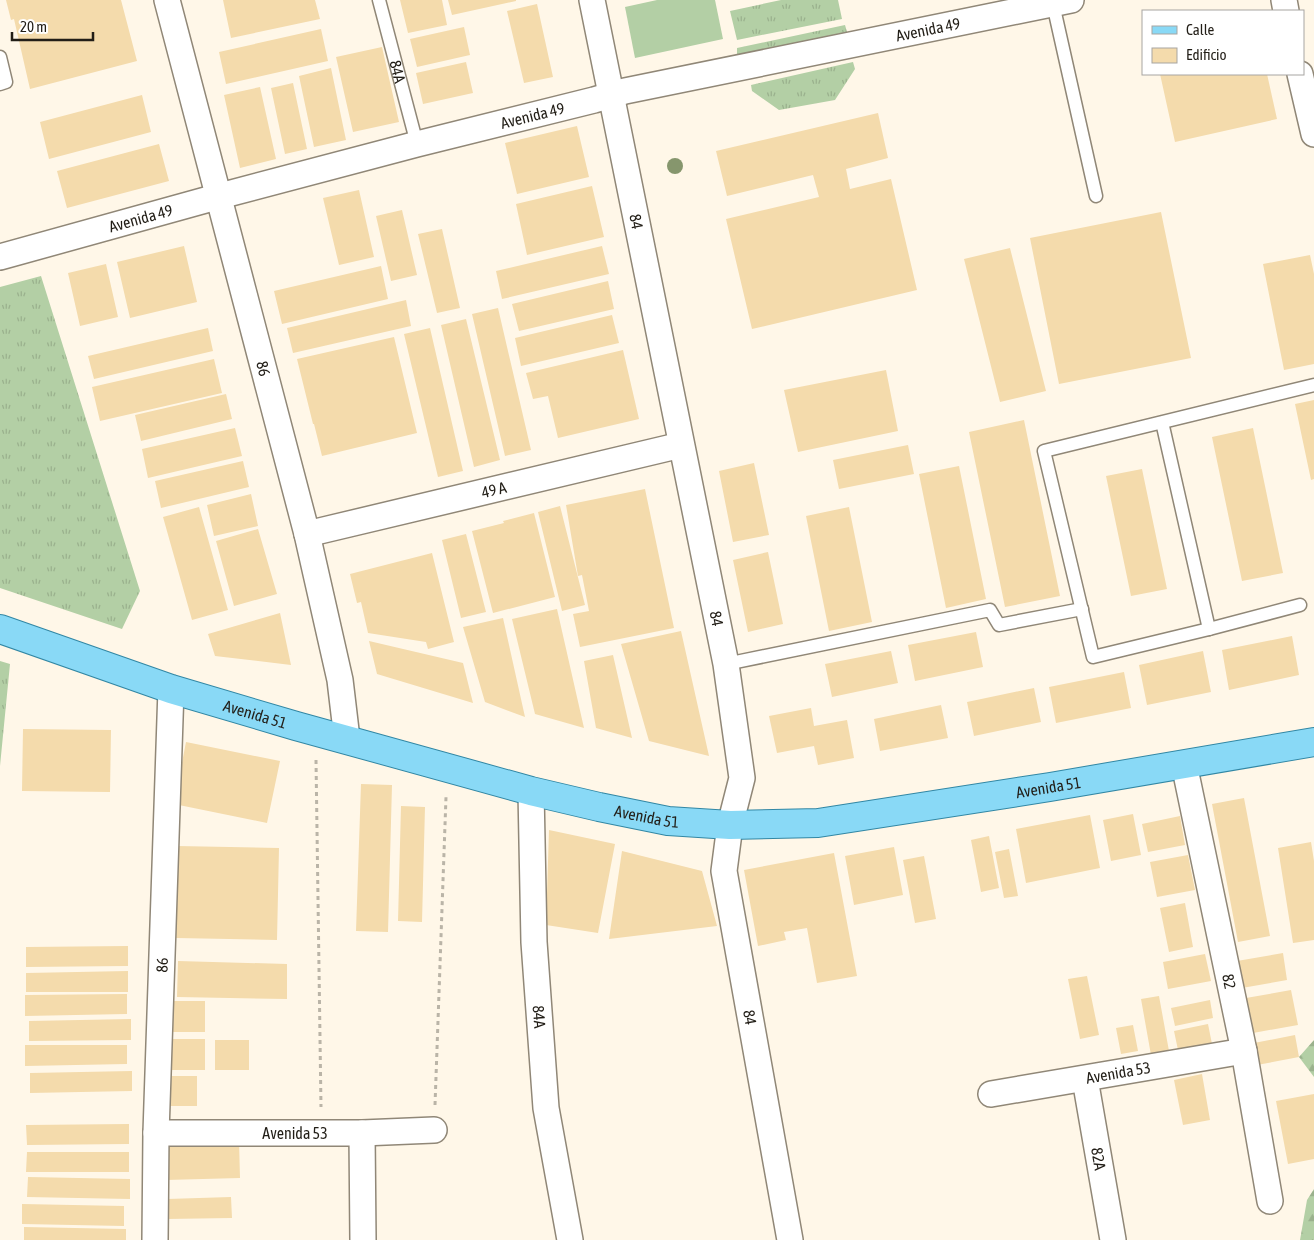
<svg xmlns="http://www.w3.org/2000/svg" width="1314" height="1240" font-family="'Asap Condensed',sans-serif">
<defs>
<pattern id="grass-tufts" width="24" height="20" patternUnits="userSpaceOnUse" patternTransform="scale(1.25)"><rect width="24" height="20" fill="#b3cfa5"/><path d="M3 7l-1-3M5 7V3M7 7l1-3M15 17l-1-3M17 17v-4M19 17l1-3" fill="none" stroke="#9ab18d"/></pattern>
<pattern id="forest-firs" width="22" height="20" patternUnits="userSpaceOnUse" patternTransform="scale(1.25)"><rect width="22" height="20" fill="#b3cfa5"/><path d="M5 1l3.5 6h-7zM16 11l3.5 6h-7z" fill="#9ab18d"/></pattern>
</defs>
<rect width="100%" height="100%" fill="#fff7e8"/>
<path fill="url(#grass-tufts)" d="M781,0H838L842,19L737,40L730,11Z
M845,25L847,32L737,55V48Z
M853,62L855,69L835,100L779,110L752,91L751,85Z
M41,276L140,591L122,629L0,588V287Z
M0,661L10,664L0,766Z"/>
<path fill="url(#forest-firs)" d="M1314,1040V1077L1299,1057Z
M1314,1189V1240H1300L1307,1200Z"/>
<path fill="#b3cfa5" d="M657,0H715L723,39L635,58L625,7Z"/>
<path fill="#f4dbac" d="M6,0H121L137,61L30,89L14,19L11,20Z
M223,0H315L320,19L231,38Z
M400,0H442L447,25L408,33Z
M448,0H516V1L452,15Z
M537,4L553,77L524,83L507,11Z
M464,27L470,55L417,67L410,39Z
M321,29L328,61L226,84L219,52Z
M382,47L399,122L353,132L336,57Z
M466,62L473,93L423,104L416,73Z
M331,68L346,140L314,147L299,76Z
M1160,74H1267L1277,119L1175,142Z
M293,83L307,149L285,154L271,88Z
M260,87L276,159L240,168L224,95Z
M142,95L151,132L49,159L40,122Z
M878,113L888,158L846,169L850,189L891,179L917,290L752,329L726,219L819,197L813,175L727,196L716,151Z
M577,126L589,177L517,194L505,143Z
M159,144L169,181L67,208L57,171Z
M592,186L604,237L527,255L516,204Z
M359,190L374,257L339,265L323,198Z
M402,210L417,275L391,281L376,216Z
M1161,212L1191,358L1059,384L1030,238Z
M442,229L460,308L437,313L418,234Z
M184,246L197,302L130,318L117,262Z
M602,246L609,274L502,299L496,271Z
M1010,248L1046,391L1000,402L964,259Z
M1310,255L1314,274V364L1284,370L1263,264Z
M106,264L118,317L80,326L68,273Z
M381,266L388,299L282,324L274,291Z
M608,281L614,309L519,331L512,304Z
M406,300L411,326L293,353L287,328Z
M498,308L531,450L505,456L472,314Z
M612,315L619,343L521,366L515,338Z
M466,319L500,460L474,467L441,325Z
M208,328L213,351L94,379L88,356Z
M430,328L463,471L438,477L404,334Z
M394,337L417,433L322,456L314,424H313L297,359Z
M623,350L639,419L558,438L548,396L533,399L526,373Z
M214,359L222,393L100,421L92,387Z
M886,370L898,431L798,452L784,390Z
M226,394L232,419L141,441L135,415Z
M1314,400V479L1311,480L1295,404Z
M1024,420L1060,596L1005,607L969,432Z
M235,428L242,456L148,478L142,449Z
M1253,428L1283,573L1242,581L1212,437Z
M908,445L914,474L839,489L833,460Z
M243,461L249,487L161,508L155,481Z
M754,463L769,535L733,542L719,471Z
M959,466L986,599L946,608L919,474Z
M1142,469L1167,589L1131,596L1106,476Z
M645,489L674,628L580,647L573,614L589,611L582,575L578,576L566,505Z
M251,494L258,526L214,536L207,505Z
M560,506L585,605L562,611L538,512Z
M199,507L228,610L192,620L163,517Z
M849,507L872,622L829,631L806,516Z
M534,513L555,597L493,613L472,531L504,523L503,521Z
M258,529L277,594L234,606L216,541Z
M466,534L486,612L461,618L442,540Z
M768,552L783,624L748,632L733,560Z
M432,553L454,642L428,649L426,642L368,633L361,602L357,603L350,574Z
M557,609L584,728L535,714L512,619Z
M280,613L291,665L215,656L208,634Z
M503,618L525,717L485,702L463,627Z
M681,631L709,756L649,741L621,644Z
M976,632L983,667L915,681L908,645Z
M1292,636L1299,675L1229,690L1222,650Z
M369,641L463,663L473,703L377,674Z
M891,651L898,683L832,697L825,664Z
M1203,651L1211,692L1147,705L1139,665Z
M613,655L632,738L596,728L584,661Z
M1124,672L1131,708L1056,723L1049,687Z
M1034,688L1041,722L974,736L967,702Z
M941,705L948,738L880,751L874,719Z
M811,708L814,726L847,720L854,758L818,765L814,746L777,753L769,716Z
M23,729L111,730L110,792L22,791Z
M186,742L280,761L267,823L174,804Z
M361,784L392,785L388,932L356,931Z
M1244,798L1270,936L1238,942L1212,804Z
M401,806L425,807L422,922L398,921Z
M1133,814L1141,855L1111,861L1103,820Z
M1090,815L1100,868L1026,883L1016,829Z
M1180,816L1185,845L1148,852L1142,824Z
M549,830L615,844L598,933L546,925Z
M989,836L999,888L981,892L971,840Z
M1311,842L1314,861V940L1293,943L1278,848Z
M177,846L279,848L277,940L176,938Z
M894,847L903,895L854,905L845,856Z
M1009,849L1018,896L1004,898L995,852Z
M622,851L702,871L717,926L609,939Z
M834,853L857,976L817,983L807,928L784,932L786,940L758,946L744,870Z
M1188,855L1195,890L1157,897L1150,862Z
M924,856L936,919L915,923L903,860Z
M1185,903L1193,947L1169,952L1160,908Z
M128,946V966L26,967V947Z
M1283,953L1287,980L1242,988L1237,961Z
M1205,954L1211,981L1168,989L1163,962Z
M178,961L287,964V999L177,997Z
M128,971V992H26V973Z
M1087,976L1099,1035L1080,1039L1068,979Z
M1291,990L1298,1025L1253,1033L1246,998Z
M127,994V1014L25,1016V995Z
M1159,996L1169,1051L1151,1055L1141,999Z
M1210,1000L1213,1018L1175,1026L1171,1008Z
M171,1001H205V1032H171Z
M131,1019V1040L29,1041V1021Z
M1208,1024L1212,1044L1178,1050L1174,1031Z
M1133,1025L1138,1051L1121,1054L1116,1028Z
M1295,1035L1299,1057L1257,1065L1254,1043Z
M171,1039H205V1070H171Z
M215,1040H249V1070H215Z
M25,1045H127V1064L25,1066Z
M132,1071V1091L30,1093V1073Z
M1202,1074L1210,1120L1183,1125L1174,1080Z
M163,1076H197V1106H163Z
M1314,1094V1159L1288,1164L1276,1101Z
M129,1124V1144L27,1145L26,1125Z
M239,1140L240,1178L166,1180L165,1143Z
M27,1152H129V1172H26Z
M28,1177L130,1179V1199L27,1197Z
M231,1197L232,1218L167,1219V1199Z
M22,1204L124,1206V1226L22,1224Z
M24,1227L126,1229V1240H24Z"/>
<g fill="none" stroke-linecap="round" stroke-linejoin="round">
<defs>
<g id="service">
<path id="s1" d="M379,0L417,144"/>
<path d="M1053,4L1096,196"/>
<path d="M0,57L6,82L0,84"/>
<path d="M1162,422L1209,629L1093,657L1044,451L1314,385"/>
<path d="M1209,629L1300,605"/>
<path d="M726,664L990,610L999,625L1082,609"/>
</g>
<g id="minor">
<path id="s2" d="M167,0L307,534L340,680L347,739"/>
<path id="s3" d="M592,0L726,664L742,778L730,825L724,871L790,1240"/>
<path d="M1284,0L1286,11"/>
<path d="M1300,74L1314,134"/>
<path id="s4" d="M0,257L220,196L417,144L594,100L625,91L1071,0"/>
<path id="s5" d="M307,534L681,445"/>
<path id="s6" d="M1184,764L1244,1051L1270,1201"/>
<path id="s7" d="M531,791L534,942L546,1108L570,1240"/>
<path id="s8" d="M1085,1079L1113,1240"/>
<path id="s9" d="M991,1094L1244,1051"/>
<path id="s10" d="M156,1133H362L434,1130"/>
<path d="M362,1133L363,1240"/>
<path id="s11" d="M155,1240L156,1133L171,689"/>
</g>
<g id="primary">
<path id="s12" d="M0,629L171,689L296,726L531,791L599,807L668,821L730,825L818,823L1050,787L1314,742"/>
</g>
</defs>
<use href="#service" stroke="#908777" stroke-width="15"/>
<use href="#minor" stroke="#908777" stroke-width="28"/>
<use href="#primary" stroke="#3287a4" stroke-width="30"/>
<path stroke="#bab4a7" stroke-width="3" stroke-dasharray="4 4" stroke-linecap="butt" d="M316,760L321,1107
M435,1105L446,797"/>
<use href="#service" stroke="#fff" stroke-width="12"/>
<use href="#minor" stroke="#fff" stroke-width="25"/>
<use href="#primary" stroke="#89d9f6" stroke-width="28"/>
</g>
<circle fill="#86966d" cx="675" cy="166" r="8"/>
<g text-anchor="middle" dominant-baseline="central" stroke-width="4.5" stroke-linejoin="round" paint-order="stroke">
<g font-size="16" fill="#221e17" stroke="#fff">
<text stroke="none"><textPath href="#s4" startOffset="956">Avenida 49</textPath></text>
<text stroke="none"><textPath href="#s1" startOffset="74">84A</textPath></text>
<text stroke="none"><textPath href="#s4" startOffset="551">Avenida 49</textPath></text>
<text stroke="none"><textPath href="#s4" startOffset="146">Avenida 49</textPath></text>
<text stroke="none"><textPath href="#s3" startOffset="226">84</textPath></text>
<text stroke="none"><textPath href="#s2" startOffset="381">86</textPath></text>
<text stroke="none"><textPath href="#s5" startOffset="192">49 A</textPath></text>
<text stroke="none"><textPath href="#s3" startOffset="631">84</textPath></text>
<text stroke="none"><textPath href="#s12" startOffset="269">Avenida 51</textPath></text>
<text stroke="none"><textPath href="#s12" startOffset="1079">Avenida 51</textPath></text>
<text stroke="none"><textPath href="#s12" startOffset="674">Avenida 51</textPath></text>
<text stroke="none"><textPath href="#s11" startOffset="275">86</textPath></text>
<text stroke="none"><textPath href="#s6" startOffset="222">82</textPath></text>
<text stroke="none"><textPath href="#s7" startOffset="226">84A</textPath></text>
<text stroke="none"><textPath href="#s3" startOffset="1036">84</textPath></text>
<text stroke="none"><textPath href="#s9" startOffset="129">Avenida 53</textPath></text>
<text stroke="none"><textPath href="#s10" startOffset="139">Avenida 53</textPath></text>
<text stroke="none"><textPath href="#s8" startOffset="81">82A</textPath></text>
</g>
</g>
<rect x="1142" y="10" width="162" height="65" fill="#ffffff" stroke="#a7a5a2"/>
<rect x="1152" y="26" width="25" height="8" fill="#89d9f6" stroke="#a7a5a2"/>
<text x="1186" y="35" font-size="15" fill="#221e17">Calle</text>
<rect x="1152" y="48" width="25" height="15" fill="#f4dbac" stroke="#a7a5a2"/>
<text x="1186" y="60" font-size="15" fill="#221e17">Edificio</text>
<path d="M12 32v8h81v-8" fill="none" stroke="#221e17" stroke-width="2.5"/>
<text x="20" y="32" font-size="15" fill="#221e17" stroke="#ffffff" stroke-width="4" paint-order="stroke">20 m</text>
</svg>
